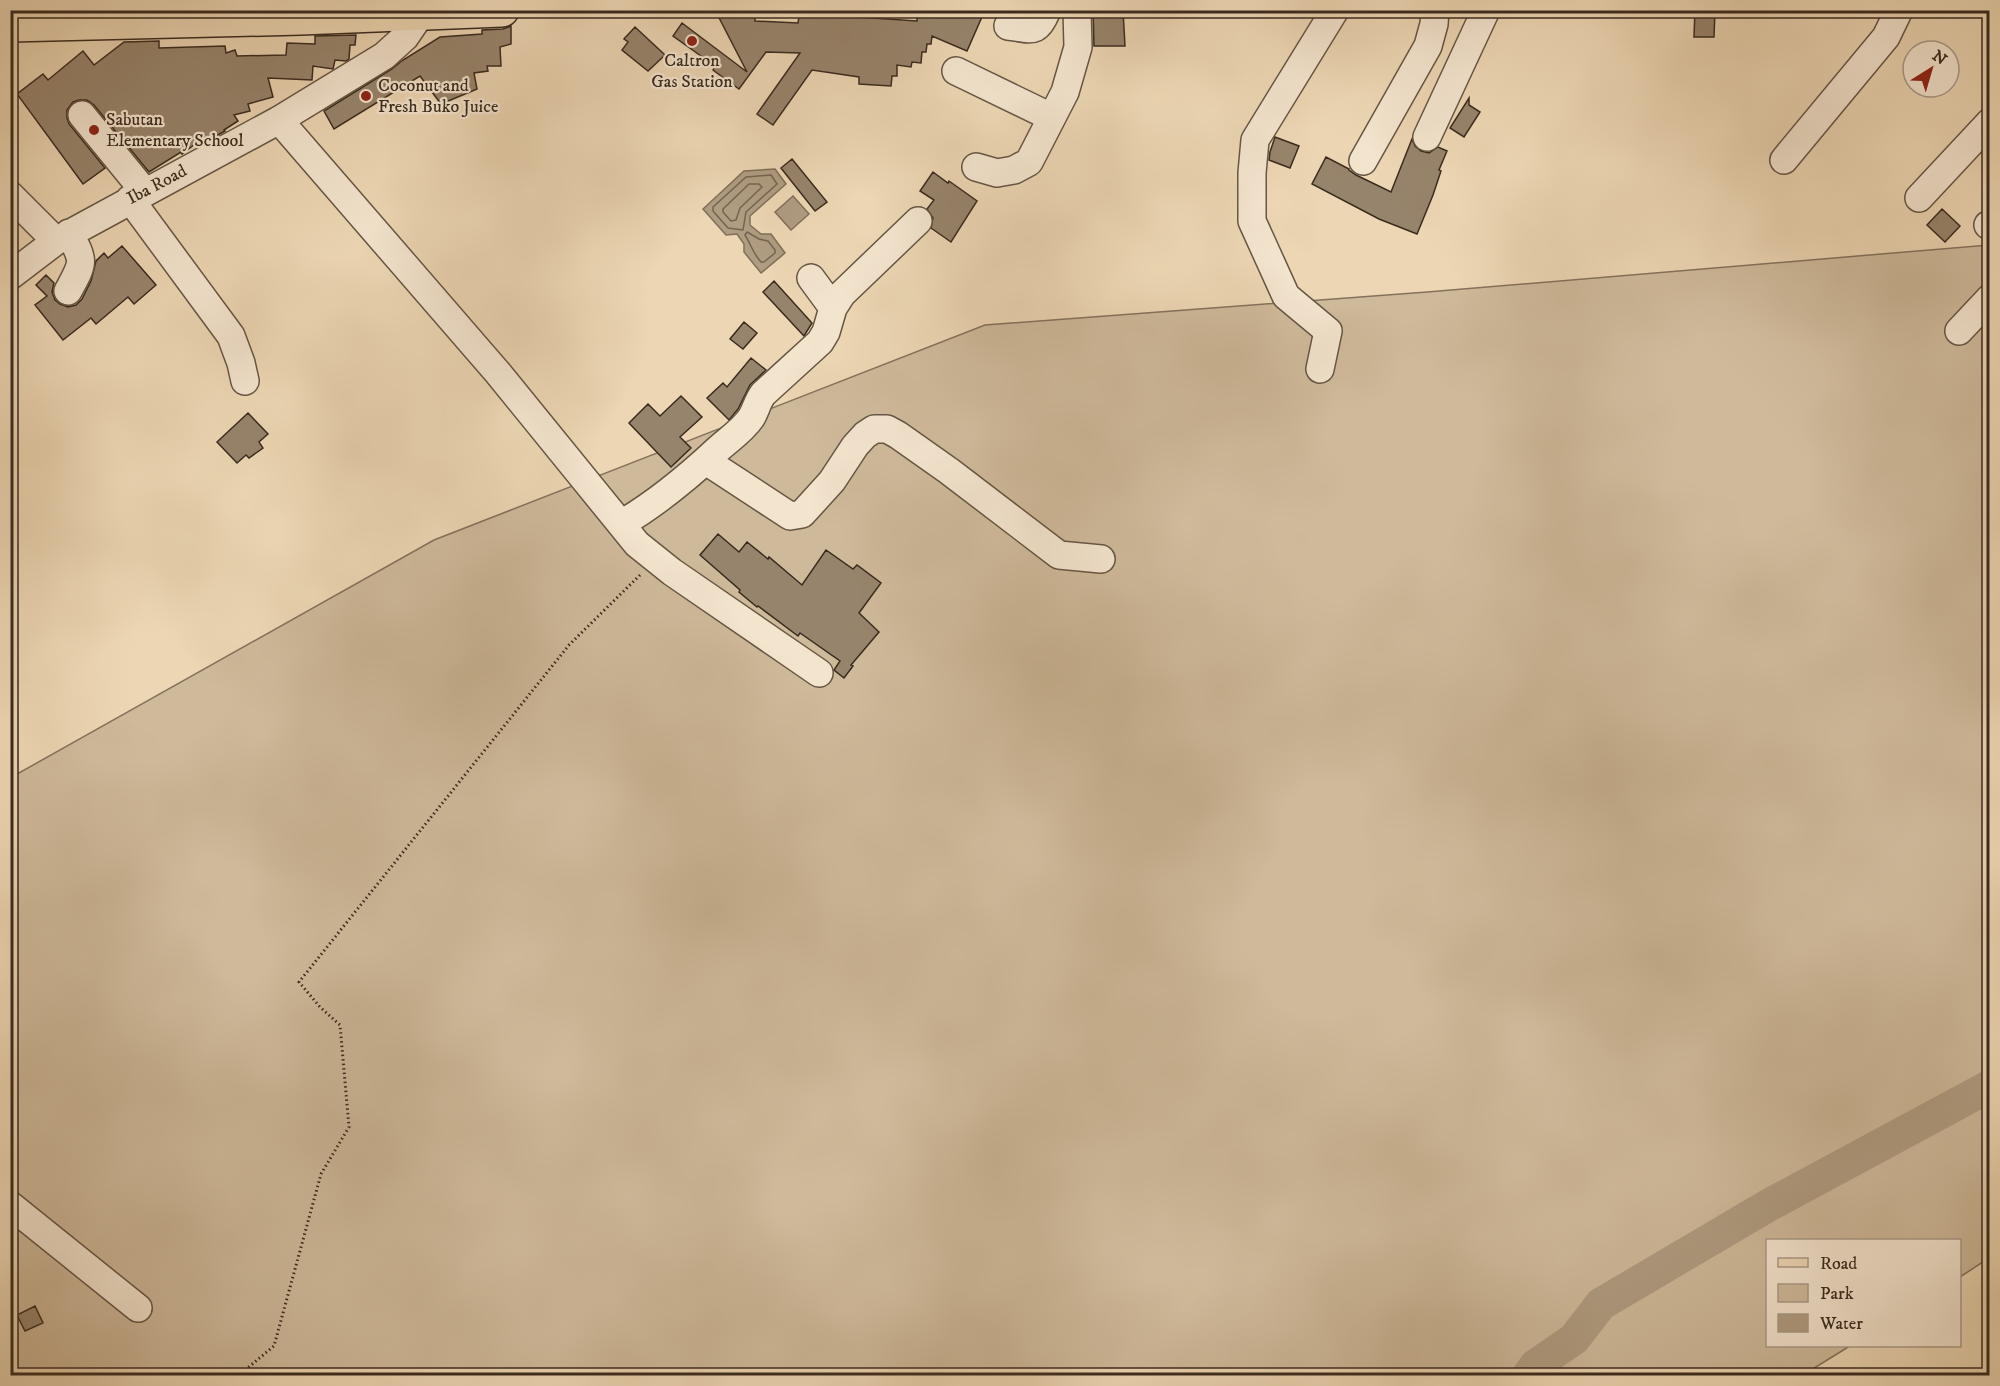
<svg xmlns="http://www.w3.org/2000/svg" width="2000" height="1386" font-family="'IM FELL DW Pica',serif">
<rect width="100%" height="100%" fill="#ecd6b3"/>
<filter id="stains"><feTurbulence type="fractalNoise" baseFrequency=".00333" numOctaves="4"/><feColorMatrix values="0 0 0 0 .2 0 0 0 0 .09 0 0 0 0 .02 0 0 0 .5 -.17"/></filter>
<radialGradient id="worn" r=".72"><stop offset=".6" stop-color="#630" stop-opacity="0"/><stop offset="1" stop-color="#630" stop-opacity=".3"/></radialGradient>
<path fill="#ceb99a" stroke="#84725c" stroke-width="1.5" d="M1989,245V1258L1960,1277V1240H1768V1346H1850L1803,1375H11L10,778L434,540L985,325L1427,292Z"/>
<path fill="#af9c81" stroke="#806f5a" stroke-width="1.5" d="M775,169L786,184L750,216V225L761,234H771L785,253L761,273L744,252V244L737,234L726,235L703,209L744,171Z
M793,196L809,214L791,230L775,212Z"/>
<g fill="none" stroke-linecap="round" stroke-linejoin="round">
<path stroke="#746450" stroke-width="1.5" d="M771,175L777,184L746,212L743,230L728,228L713,211V207L746,177Z
M749,184H759L762,187L740,208L736,220L731,221L723,212V209Z
M747,232L759,239L768,241L775,250V253L764,262H761C752,252 752,246 745,235Z"/>
<path stroke="#af9c81" stroke-width="33" d="M1528,1376L1536,1365L1574,1339L1601,1304L1769,1205L1990,1086"/>
</g>
<path fill="#97846c" stroke="#3a2b1f" stroke-width="1.5" d="M715,10H755V21L798,23L800,10H821L857,17L917,21V10H985L967,51L932,36L931,44H927L926,52H922L921,63L912,62L911,67L897,65V76H892L891,86L859,84V77L812,70L773,125L757,114L800,53L766,52L739,89L713,70L715,66L673,36L682,23L747,72Z
M1093,10H1123L1125,46H1094Z
M1695,10H1715L1714,37H1694Z
M511,26V44L500,47L501,66H487L488,71L474,73L477,89L441,104L420,76L334,129L324,111L392,69L403,60L440,37L482,34V30L503,29Z
M635,27L665,55L648,71L622,50L628,42L624,39Z
M356,35L355,45H350L349,59L346,61L335,60L333,69L313,66L312,80L268,78L273,97L248,104L250,111L234,115L238,121L224,130L225,131L207,141L204,137L182,154L181,152L149,172L94,105L87,100H79L73,102L67,110V118L69,124L105,168L83,184L17,94L43,74L48,80L83,51L94,65L124,42L159,41V48L225,46L226,53L235,50L237,56L286,55L287,43L315,44V36Z
M1469,98V105L1480,112L1464,137L1450,128Z
M1275,137L1299,146L1290,168L1269,160L1270,152Z
M1412,139L1415,146L1421,151L1429,153L1438,147L1447,151L1439,170L1441,171L1433,195L1417,234L1379,219L1312,184L1326,157L1349,169V170L1356,175L1391,192Z
M792,159L827,202L815,211L781,168Z
M933,172L948,183L949,181L977,201L951,242L931,228L933,218L927,209L934,200L920,191Z
M1942,209L1960,226L1945,242L1927,225Z
M122,246L156,285L134,304L128,297L96,324L91,318L63,340L35,305L47,296L36,285L46,275L54,283L52,292L55,300L60,304L68,307L76,305L82,299L91,281L96,261L104,253L108,258Z
M774,281L812,323L804,336L763,292Z
M744,322L757,333L743,349L730,339Z
M751,358L766,370L750,385L738,409L729,420L707,398L723,383L727,387Z
M681,396L702,417L680,437L691,448L671,467L629,423L648,404L660,416Z
M248,413L268,434L259,442L263,448L249,458L246,455L237,463L217,442Z
M718,534L739,552L747,542L768,559L769,557L802,585L826,550L853,569L857,565L881,583L859,613L879,632L851,665L853,666L844,678L834,670L840,661L800,633L798,636L758,606L757,607L739,592L740,590L700,555Z
M35,1306L43,1323L25,1331L17,1315Z"/>
<g fill="none" stroke-linecap="round" stroke-linejoin="round">
<defs>
<path id="minor" d="M1008,26C1032,29 1037,35 1047,10
M956,71L1051,117
M82,115L144,191
M279,120L498,373L637,544L672,572L819,673
M1427,137L1486,10
M1784,160L1886,37L1899,10
M1363,161L1428,46L1434,24L1435,10
M976,167L997,173L1014,170L1029,162L1065,92L1078,47L1077,10
M10,195L56,241
M1919,198L1990,122
M130,199L231,336L241,363L245,381
M1988,225L1990,224
M10,276L56,241L279,120L384,56L405,37L420,15
M811,278L833,308
M68,291C84,262 85,262 69,233
M1959,331L1990,298
M1320,369L1328,331L1286,296L1252,221V173L1255,140L1335,10
M706,461L790,516L802,514L832,481L855,446L865,435L874,429H887L898,435L949,471L1059,555L1101,559
M621,524C657,503 687,478 717,450C728,440 742,431 751,418C756,410 757,402 763,394L820,342L826,332L833,308L842,294L918,221
M10,1205L138,1308"/>
<path id="major" d="M10,25L301,18L502,10"/>
</defs>
<use href="#minor" stroke="#665644" stroke-width="30"/>
<use href="#major" stroke="#3a2b1f" stroke-width="36"/>
<path stroke="#3a2b1f" stroke-width="3" stroke-dasharray="1.5 3" stroke-linecap="butt" d="M238,1376L274,1346L321,1174L349,1127L340,1025L320,1007L299,982L569,645L640,575"/>
<use href="#minor" stroke="#f3e4ce" stroke-width="27"/>
<use href="#major" stroke="#ecd6b3" stroke-width="33"/>
</g>
<g fill="#8f2418" stroke="#f3e4ce" stroke-width="2">
<circle cx="692" cy="41" r="6"/>
<circle cx="366" cy="96" r="6"/>
<circle cx="94" cy="130" r="6"/>
</g>
<g text-anchor="middle" dominant-baseline="central" stroke-width="4.5" stroke-linejoin="round" paint-order="stroke">
<g font-size="18" fill="#3a2b1f" stroke="#f3e4ce" text-anchor="start">
<text x="692" y="61" text-anchor="middle">Caltron<tspan x="692" dy="21">Gas Station</tspan></text>
<text x="378" y="86">Coconut and<tspan x="378" dy="21">Fresh Buko Juice</tspan></text>
<text x="106" y="120">Sabutan<tspan x="106" dy="21">Elementary School</tspan></text>
</g>
<g font-size="18" fill="#3a2b1f" stroke="#f3e4ce">
<text transform="translate(157 185) rotate(-28)">Iba Road</text>
</g>
</g>
<rect width="2000" height="1386" fill="none" stroke="#ecd6b3" stroke-width="36"/>
<rect x="12" y="12" width="1976" height="1362" fill="none" stroke="#3a2b1f" stroke-width="3"/>
<rect x="18" y="18" width="1964" height="1350" fill="none" stroke="#3a2b1f" stroke-width="1.5"/>
<rect x="1766" y="1239" width="195" height="108" fill="#f3e4ce" stroke="#a99a88" stroke-width="1.5"/>
<rect x="1778" y="1258" width="30" height="9" fill="#ecd6b3" stroke="#a99a88" stroke-width="1.5"/>
<text x="1820" y="1269" font-size="18" fill="#3a2b1f">Road</text>
<rect x="1778" y="1284" width="30" height="18" fill="#ceb99a" stroke="#a99a88" stroke-width="1.5"/>
<text x="1820" y="1299" font-size="18" fill="#3a2b1f">Park</text>
<rect x="1778" y="1314" width="30" height="18" fill="#af9c81" stroke="#a99a88" stroke-width="1.5"/>
<text x="1820" y="1329" font-size="18" fill="#3a2b1f">Water</text>
<g transform="translate(1931 69) rotate(37)"><circle r="28" fill="#f3e4ce" stroke="#a99a88" stroke-width="1.5"/>
<path d="M0-4.5L10 22L0 15L-10 22Z" fill="#8f2418"/>
<text y="-9" font-size="16" font-weight="bold" text-anchor="middle" fill="#3a2b1f">N</text>
</g>
<rect width="100%" height="100%" filter="url(#stains)"/>
<rect width="100%" height="100%" fill="url(#worn)"/>
</svg>
